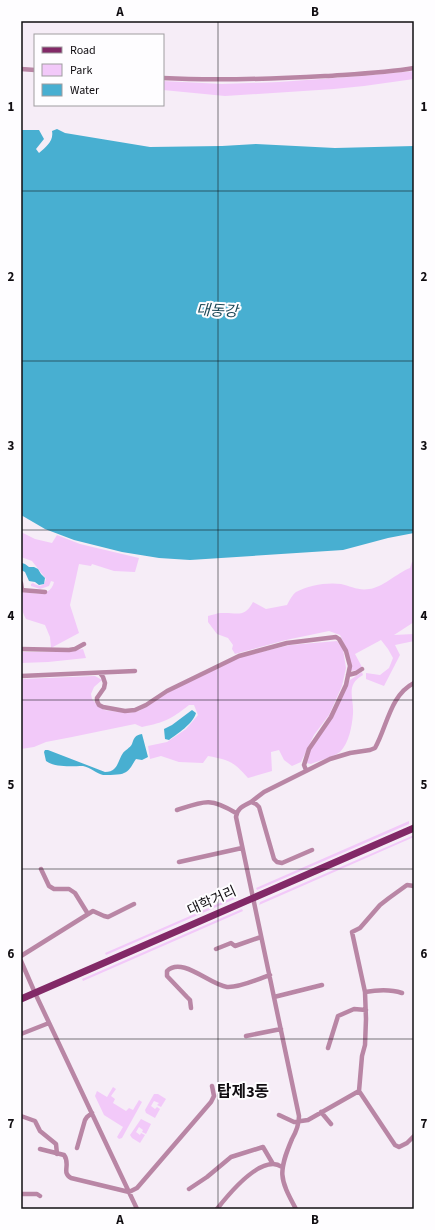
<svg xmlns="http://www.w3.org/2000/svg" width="435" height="1230" font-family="'Source Sans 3','Noto Sans KR',sans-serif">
<rect width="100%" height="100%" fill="#f6edf7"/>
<path fill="#f2c9f9" d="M414,71V79L364,86L334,89L225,96L163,90V81L222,84L279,82L362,76Z
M21,532L35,539L52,543L57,535L80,544L139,558L135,572L114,571L92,564L91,566L79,564L70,605L79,633L51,648L50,637L45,625L26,619C21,610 21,602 21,592C34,593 50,598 54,582L51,581L49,586L40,589L31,586V584L33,583C40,588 44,586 46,579L32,561L21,557Z
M412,562H414V622L394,635L414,634V641L395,645L400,655L384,686L366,679V673L380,675L389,668L393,658L388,649L381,640L355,654L362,667L358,670L351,671L347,650L340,635L329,631L286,640L235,654L232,649L233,645L228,638L217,634L208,622V616C213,615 217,613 221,613C236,612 244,619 253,602L266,609L287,605C289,601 292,595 296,592C308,585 328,582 341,584C350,586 359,591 369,589C382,588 397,573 410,568Z
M337,641L343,649L346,668L342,686L329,715L314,735L301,762L292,766L284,760L279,750L271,752L272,771L248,778C233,761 229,760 208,756L203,763L179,762L161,756L150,759L148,746L167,742L186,729L198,715L194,705H189C170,720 165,722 142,727L135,724L72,737L46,742L34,747L21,749V679L95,676L102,680L94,687L91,694L92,699L97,705L104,710L128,713L139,711L169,692L240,657L290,645Z
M83,649L86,658L48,662L21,663V652C42,652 63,653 83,649Z
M362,672L363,675C345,685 354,697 353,714C352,726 349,743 340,752C335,756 318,761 311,764L306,763L310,749L350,680Z
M409,821V824L257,890L256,888Z
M414,835V837L259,905L260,902Z
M236,896L237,898L106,955L105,953Z
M242,909L243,911L83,981L82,979Z
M113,1087L116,1089L111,1096L115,1099L113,1103L126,1111L129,1108L133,1110L139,1100L142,1102L122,1138L119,1139L117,1137L123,1127L104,1115L95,1096L97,1091L107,1097Z
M154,1094H158L166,1099L161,1107L157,1105L159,1103L154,1101L151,1106L155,1109L157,1107L160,1109L155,1118L146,1113L145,1110Z
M141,1119L151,1124L146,1134L142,1132L143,1130L139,1127L136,1132L140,1135L141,1133L145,1135L140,1143L132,1138L130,1135Z"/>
<path fill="#48afd1" d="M57,129L65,133L150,147L222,146L256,144L335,148L414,146V533L388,538L343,550L190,560L159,558L122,552L74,540L45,529L21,515V130H39L44,139L36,149L39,153C46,147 54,141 52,131Z
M22,563L25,564L29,567H34L38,569L41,574L45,578L44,584L39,585L35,582L29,581L25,572L21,570Z
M192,710L196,713C193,724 177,734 169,740L165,739L164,729L172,725Z
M142,734L148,757L142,760L136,759C133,763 130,771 124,773C121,775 107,775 103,775C97,774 90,767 83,766C72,766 56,768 46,761L44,752L45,750H48L105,772C118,772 117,762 123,753C125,750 130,748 132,744C134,738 135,735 142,734Z"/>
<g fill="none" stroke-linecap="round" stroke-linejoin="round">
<path stroke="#b986a5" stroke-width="4.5" d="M21,69L35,70
M163,78C217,81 271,79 325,76C355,74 385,73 414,68
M21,583L22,590
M21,590L45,592
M21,649L69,650L75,649L84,644
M100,673L103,677L105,683L104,688L97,698V701L99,705L103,707L125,711L135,710L146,705L167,691L239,656L287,643L336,637L339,639L346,651L350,666L346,685L331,717L309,749L304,765L306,770
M348,675L356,673L362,669
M21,676L135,671
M251,802L264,792L330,759L350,753L370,750L375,748C387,727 390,695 414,683
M177,810C204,801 210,797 236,813
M179,862L242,848
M41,869L49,886L54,889H69L75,893L88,914
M414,886L407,885L389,898L380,905L360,928L352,932L365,992L366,1019L365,1045L362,1056L359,1091L395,1145L399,1147L407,1143L414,1136
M216,949L231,943L235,946L261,937
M21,956L93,911L104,916L108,917L134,904
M21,961L35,993L137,1209
M365,992C377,990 390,989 402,993
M274,997L322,985
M191,1008L190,1000L187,997L167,976V971C182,956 210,985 227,987C239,988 258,979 270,975
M21,1034L49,1023
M246,1036L281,1029
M328,1048L338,1016L354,1009L366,1010
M321,1112L331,1124
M279,1115L294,1122L308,1120L359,1091
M21,1116L35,1121L40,1131L56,1144L57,1154
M77,1148L85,1120L87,1117L92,1113
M40,1149L64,1155C71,1164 61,1173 71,1178L129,1192L137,1188L211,1102L214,1096L212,1086
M189,1189L207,1177L231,1157L263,1147L273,1164
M21,1194H37L40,1196
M217,1209C228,1195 254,1164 273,1164C276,1164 279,1165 282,1167
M296,1209C279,1178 278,1172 292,1139C296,1132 299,1125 299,1116L236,817C237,808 244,806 251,802L256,804L259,807L274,859L277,862L282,863L312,850"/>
<path stroke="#822967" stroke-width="7" d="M21,999L414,828"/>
</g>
<path fill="none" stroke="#110e12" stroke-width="1" stroke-opacity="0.55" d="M218,21V1209M21,191H414M21,361H414M21,530H414M21,700H414M21,869H414M21,1039H414"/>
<g text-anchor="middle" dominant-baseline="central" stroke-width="4" stroke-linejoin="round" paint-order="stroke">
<g font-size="14" fill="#110e12" stroke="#fefdff">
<text transform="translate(212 901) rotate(-24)">대학거리</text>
</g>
<g font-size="15" font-style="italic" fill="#1b4756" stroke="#fefdff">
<text transform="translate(217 311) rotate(3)">대동강</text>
</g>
<g font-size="16" font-weight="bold" fill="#110e12" stroke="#fefdff">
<text x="243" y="1092">탑제3동</text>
</g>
</g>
<rect width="435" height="1230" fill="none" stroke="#fefdff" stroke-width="44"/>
<rect x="34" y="34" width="130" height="72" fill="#fefdff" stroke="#9f9da0"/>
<rect x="42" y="47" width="20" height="6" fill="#822967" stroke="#9f9da0"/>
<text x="70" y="54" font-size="12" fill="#110e12">Road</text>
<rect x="42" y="64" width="20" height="12" fill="#f2c9f9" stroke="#9f9da0"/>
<text x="70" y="74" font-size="12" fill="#110e12">Park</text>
<rect x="42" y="84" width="20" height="12" fill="#48afd1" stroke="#9f9da0"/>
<text x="70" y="94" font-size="12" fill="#110e12">Water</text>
<rect x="22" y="22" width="391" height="1186" fill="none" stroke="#110e12" stroke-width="1.5"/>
<g font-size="13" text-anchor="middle" font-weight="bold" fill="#110e12">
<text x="120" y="16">A</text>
<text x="315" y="16">B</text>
<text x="11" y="111">1</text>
<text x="424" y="111">1</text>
<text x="11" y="281">2</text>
<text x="424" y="281">2</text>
<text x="11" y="450">3</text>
<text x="424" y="450">3</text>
<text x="11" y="620">4</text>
<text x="424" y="620">4</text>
<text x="11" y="789">5</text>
<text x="424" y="789">5</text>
<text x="11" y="958">6</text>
<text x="424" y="958">6</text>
<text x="11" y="1128">7</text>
<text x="424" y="1128">7</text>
<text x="120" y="1224">A</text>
<text x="315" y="1224">B</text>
</g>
</svg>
